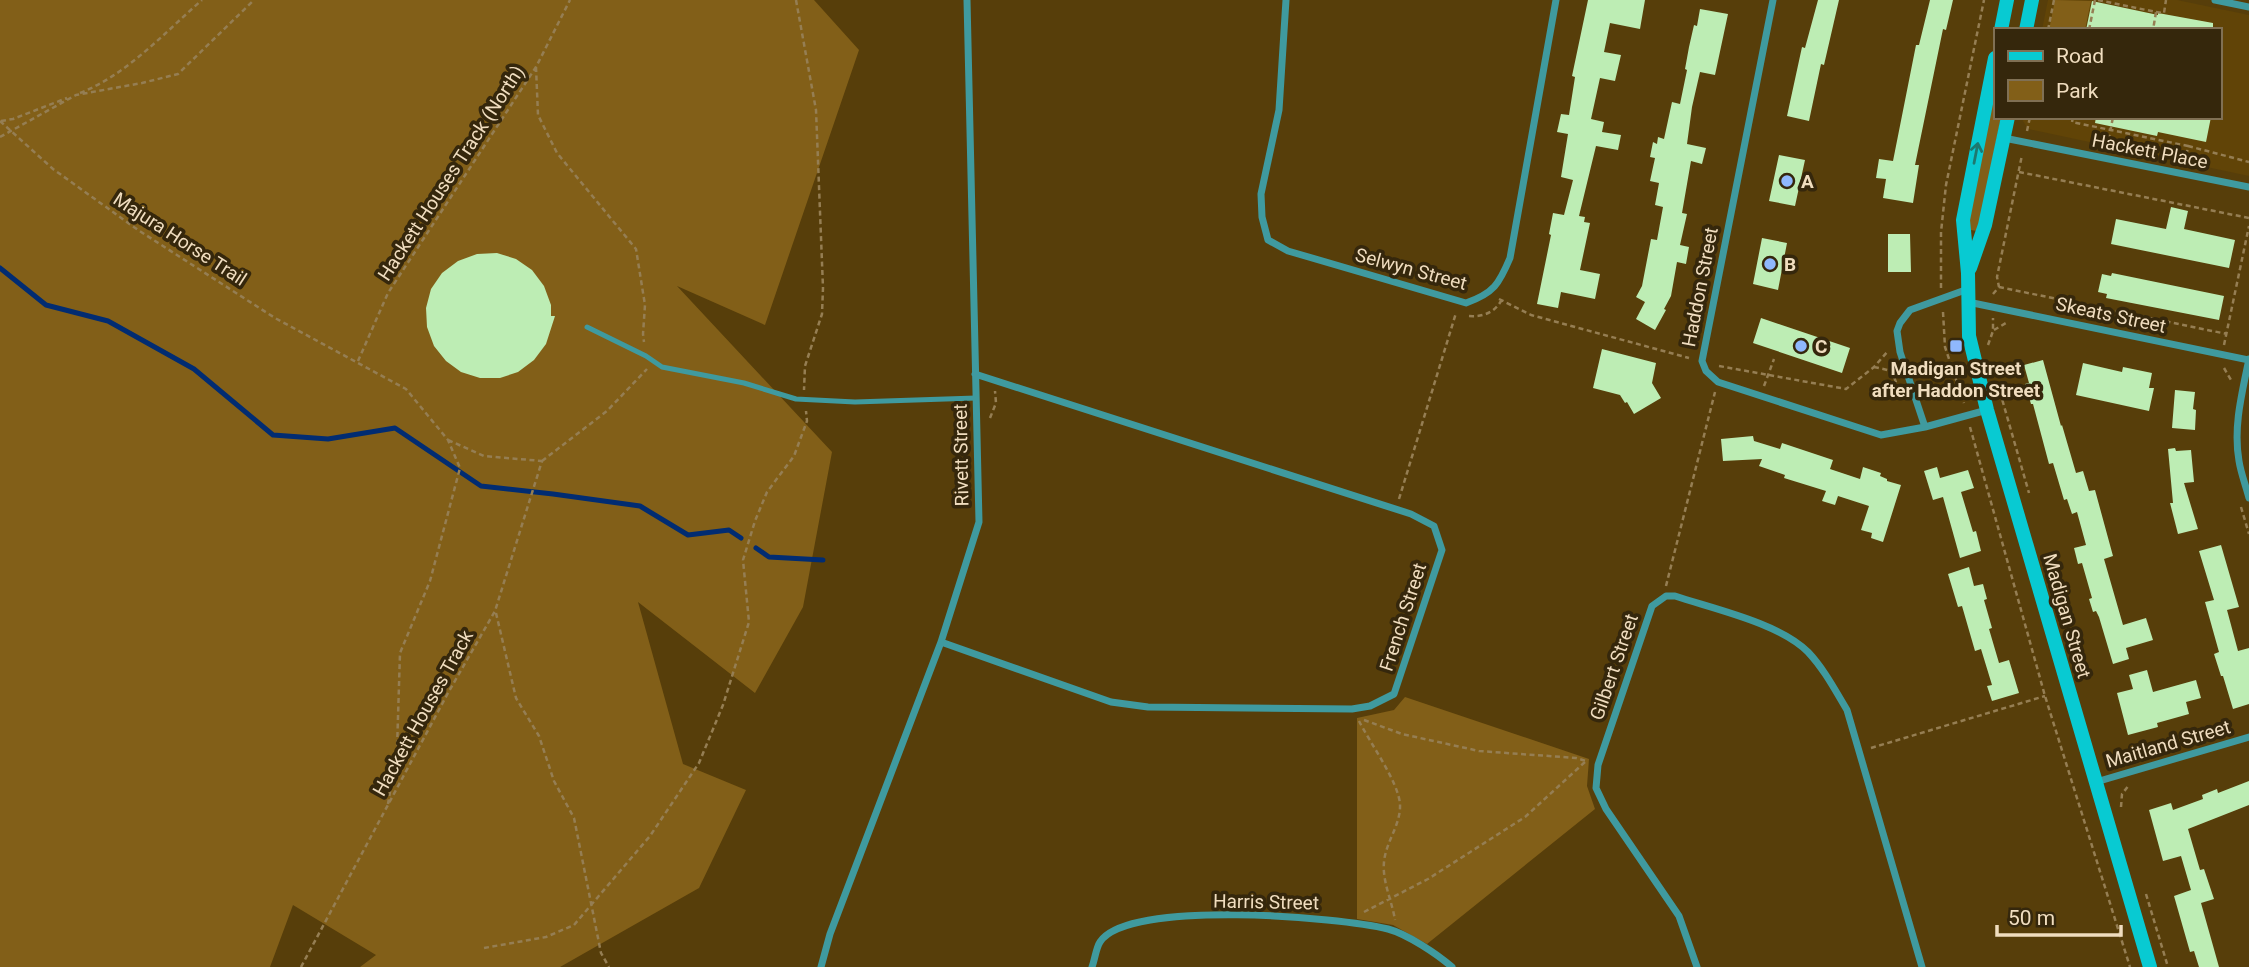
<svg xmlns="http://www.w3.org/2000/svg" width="2249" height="967" font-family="Roboto,sans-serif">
<rect width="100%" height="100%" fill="#573e0a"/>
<path fill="#614407" d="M2048,0H2177L2249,15V176L2028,129L2023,121L2024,117H2219V30H2042Z"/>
<path fill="#825f18" d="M0,0H814L859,50L765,325L677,286L832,452L803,607L755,693L638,602L683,764L746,790L699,888L560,967H360L376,955L293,905L270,967H0Z
M2055,0L2091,1L2085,30H2049Z
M1995,74V117H2001L1978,231L1970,230L1969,222Z
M1405,697L1589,759L1587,786L1595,809L1427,944L1393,925L1357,919V718L1394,710Z"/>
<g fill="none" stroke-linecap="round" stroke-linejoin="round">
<path stroke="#012c72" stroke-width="5" d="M0,268L46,305L108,321L194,369L273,435L328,439L395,428L481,486L553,494L640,506L688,535L729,530L741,538
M756,548L769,557L823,560"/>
</g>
<path fill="#bdedb4" d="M1588,0H1645L1640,29L1610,23L1604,52L1621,55L1615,81L1600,78L1591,119L1604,122L1602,132L1621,135L1618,150L1596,146L1579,216L1585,217L1584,222L1590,223L1580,270L1600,274L1595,299L1561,292L1558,308L1537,304L1551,235L1549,234L1553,213L1564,215L1573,180L1561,177L1568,134L1557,132L1561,114L1569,115L1575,77L1572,76Z
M1818,0H1839L1824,65L1821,64L1809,121L1787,116L1802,47L1805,48Z
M1930,0H1953L1946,30L1943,29L1915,165H1919L1913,203L1883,198L1886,179L1876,178L1879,159L1893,161L1916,45H1919Z
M2092,1L2158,15V13L2213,23V30H2086Z
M1700,9L1728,14L1715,75L1700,72L1692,107L1687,144L1706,148L1702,164L1691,161L1682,213L1687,214L1680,245L1689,247L1686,264L1677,262L1671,296L1664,309L1666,310L1655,330L1636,319L1645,302L1636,297L1642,286L1651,239L1657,240L1663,207L1655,205L1659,183L1650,181L1655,158L1650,157L1653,142L1657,144L1658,137L1664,139L1672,102L1680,104L1687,70L1685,69L1689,47L1694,25L1697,26Z
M2096,117H2211L2206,142L2158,132L2157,136L2095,123Z
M1779,155L1805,160L1795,206L1769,201Z
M2171,207L2188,211L2184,229L2235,240L2229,268L2111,244L2116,219L2166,229Z
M1888,234H1910L1911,272H1888Z
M1762,238L1787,243L1778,290L1753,284Z
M497,253L516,259L532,270L544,286L551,305V316H555L546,344L534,360L518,372L500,378H480L461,372L446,361L434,346L427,327L426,308L431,289L442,273L458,261L477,254Z
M2112,273L2224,296L2219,320L2106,298L2107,294L2098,292L2102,274L2111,276Z
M1761,318L1850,348L1842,373L1753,343Z
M1602,349L1656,363L1652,383L1661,398L1634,414L1627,402L1625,403L1620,395L1593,388Z
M2043,360L2061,426L2062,425L2076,473L2083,471L2089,491L2095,490L2113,556L2104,559L2123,625L2146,618L2153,640L2126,648L2129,659L2113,664L2099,617L2096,611L2093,612L2089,599L2092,598L2082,563L2078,564L2074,548L2086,545L2077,512L2072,514L2067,499L2064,500L2053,463L2049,464L2033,404H2031L2025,384L2029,383L2024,365Z
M2083,363L2122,372L2123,367L2152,373L2149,388H2154L2149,411L2076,395Z
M2175,390L2195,392L2193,409L2196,410L2195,430L2172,428Z
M1753,436L1754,441L1780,449L1782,443L1833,460L1830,469L1860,479L1863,467L1881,473L1880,476L1887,479V481L1901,485L1883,542L1871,538L1872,533L1861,530L1869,506L1838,496L1835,505L1822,501L1826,491L1784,478L1785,475L1759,466L1762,459L1723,461L1721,439Z
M2175,448L2176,451L2191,450L2194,482L2184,483L2198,529L2178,534L2170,503H2173L2168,449Z
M1937,467L1940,478L1968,470L1974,488L1961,492L1973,532L1976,531L1981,551L1960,558L1943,497L1933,500L1924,471Z
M2221,545L2239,607L2227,610L2238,651L2249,648V704L2233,709L2223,676H2221L2214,654L2219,652L2205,602L2214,600L2199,551Z
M1969,567L1974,586L1983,584L1987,599L1984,600L1992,628L1989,629L1999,663L2009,660L2019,693L1992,701L1987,686L1992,685L1981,649L1975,651L1962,606L1958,607L1948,574Z
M2147,670L2153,692L2196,680L2201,698L2186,702L2189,714L2157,723L2158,727L2128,735L2117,693L2133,689L2129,675Z
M2249,781V805L2188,829L2200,870L2204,869L2214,899L2201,903L2219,967H2199L2194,951L2190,952L2174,896L2191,890L2181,856L2163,861L2149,810L2171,803L2173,810L2203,799L2202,795L2217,789L2218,793Z"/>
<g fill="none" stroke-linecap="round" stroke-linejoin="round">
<path stroke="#957e53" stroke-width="2.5" stroke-dasharray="5 3.5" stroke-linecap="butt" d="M796,0L816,110L823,288L822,314L805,366L804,390
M2098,0L2156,12L2153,30
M2156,12L2164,13L2166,0
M2048,30L2054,0
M2089,30L2095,0
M536,67L538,115L557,153L636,249L645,305L643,334L644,342
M80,93C128,74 164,33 202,0
M2073,117L2072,122L2188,146L2185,164
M0,121L53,169L138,230L275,318L406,389L448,440L460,468L430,581L400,653L397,749L388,804
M1,121L13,119L67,98
M2027,131L2030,117
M0,137L76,95L142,83L178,74L254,0
M2188,146L2249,162
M2107,148L2113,117
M2019,172L2249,218
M1999,287L2227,334
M1941,288V232L1946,185L1984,0
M1993,294L1999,287L1997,277L2022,155
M1499,299L1531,315L1689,358
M1943,312L1945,347L1964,403
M1469,316C1482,317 1494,313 1501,301
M1994,330L2006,323
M1988,345L1993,331V318
M2224,345L2249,226
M358,361L388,293L536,67L570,0
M1719,366L1846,389L1874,367L1888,351
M1874,367L1892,371L1898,388
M2224,368L2231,380
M1764,386L1774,359
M2000,392L2029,493
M990,418L996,403L995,391
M1970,427L2045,696L2130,967
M448,440L484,456L542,461
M542,461L607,411L647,369
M1399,499L1456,313
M2241,507L2249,534
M1666,586L1715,392
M496,613L516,698L539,736L554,781L574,818L601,953L609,967
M1364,720L1402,734L1479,751L1576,758L1586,761
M1359,721C1370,743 1398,781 1400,804C1401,825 1386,841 1384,862C1382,881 1392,901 1395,920
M1871,748L2045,696
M2104,752L2118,762
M2121,807L2122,794L2129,785
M2146,894L2168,967
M1364,912L1428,879L1525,817L1586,761
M484,948L546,937L574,925L650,836L699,763L723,705L749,622L743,560L755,521L767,492L794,456L807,421L806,411
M301,967L448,693L495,611L542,461"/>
<path stroke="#3f9a9f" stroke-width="5" d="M587,327L646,356L662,367L744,383L796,399L855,402L976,398"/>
<path stroke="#3f9a9f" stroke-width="7" d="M1286,0L1279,110L1261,194L1262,217L1268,240L1288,251L1466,303C1494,293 1499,284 1510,258L1556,0
M1773,0L1702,361L1706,371L1718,382L1881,435L1925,427L1987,410
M2215,0L2249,7
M2004,138L2249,187
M1968,302L2249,360
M2249,359C2242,393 2233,427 2239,461C2241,474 2246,486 2249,498
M1925,427L1900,352L1897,331L1900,323L1910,310L1968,289
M941,642L1111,702L1148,707L1352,709L1370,706L1394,694L1442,550L1434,526L1411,514L975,374
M2096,782L2249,737
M821,967L830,934L941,642L979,522L967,0
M1092,967C1095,959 1096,948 1100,942C1128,899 1341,917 1388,929C1407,934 1437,954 1452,967
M1697,967L1679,916L1606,809L1596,788L1598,765L1652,606L1666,596H1675C1714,609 1779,623 1808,652C1824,669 1835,690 1847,710L1922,967"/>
<path stroke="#08cad2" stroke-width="14" d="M2001,30L2007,0
M2026,30L2032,0
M1995,58L1963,220L1968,273L1969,336L1987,410L2150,967
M1970,268L1985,225L2008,117"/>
</g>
<defs><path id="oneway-shaft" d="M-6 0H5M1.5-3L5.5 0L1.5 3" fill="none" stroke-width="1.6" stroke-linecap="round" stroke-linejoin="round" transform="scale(1.75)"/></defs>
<use stroke="#1e786f" href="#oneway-shaft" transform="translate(1976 153) rotate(-79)"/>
<g fill="#8fb8fd" stroke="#35270c" stroke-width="2.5">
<circle cx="1787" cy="181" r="7"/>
<circle cx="1770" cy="264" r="7"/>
<circle cx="1801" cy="346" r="7"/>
<rect x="1949" y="339" width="14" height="14" rx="3.5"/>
</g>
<g text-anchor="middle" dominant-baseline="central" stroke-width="7" stroke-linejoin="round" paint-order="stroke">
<g font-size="19" fill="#f0ddbf" stroke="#35270c">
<text transform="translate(2150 151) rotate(11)">Hackett Place</text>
<text transform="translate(451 173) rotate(-57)">Hackett Houses Track (North)</text>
<text transform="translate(180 239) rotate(33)">Majura Horse Trail</text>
<text transform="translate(1411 269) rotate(15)">Selwyn Street</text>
<text transform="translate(1700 287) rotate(-79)">Haddon Street</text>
<text transform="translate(2111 315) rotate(12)">Skeats Street</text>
<text transform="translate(961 455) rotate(-91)">Rivett Street</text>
<text transform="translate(2067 616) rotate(74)">Madigan Street</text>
<text transform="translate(1403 617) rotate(-72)">French Street</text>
<text transform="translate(1614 667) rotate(-71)">Gilbert Street</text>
<text transform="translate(423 713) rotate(-61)">Hackett Houses Track</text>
<text transform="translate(2168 744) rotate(-16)">Maitland Street</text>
<text transform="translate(1266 902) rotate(1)">Harris Street</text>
</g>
<g font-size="19" font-weight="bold" fill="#f0ddbf" stroke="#35270c" text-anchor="start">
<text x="1801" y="181">A</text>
<text x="1784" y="264">B</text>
<text x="1815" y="346">C</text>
<text x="1956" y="368" text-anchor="middle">Madigan Street<tspan x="1956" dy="22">after Haddon Street</tspan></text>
</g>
</g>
<rect x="1994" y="28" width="228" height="91" fill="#35270c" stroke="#807054" stroke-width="2"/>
<rect x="2008" y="51" width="35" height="10" fill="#08cad2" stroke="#807054" stroke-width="2"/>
<text x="2056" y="63" font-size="21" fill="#f0ddbf">Road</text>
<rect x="2008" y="80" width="35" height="21" fill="#825f18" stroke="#807054" stroke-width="2"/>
<text x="2056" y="98" font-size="21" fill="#f0ddbf">Park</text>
<path d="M1997 925v10h124v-10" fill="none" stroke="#f0ddbf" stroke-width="3.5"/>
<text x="2008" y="925" font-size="21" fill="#f0ddbf" stroke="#35270c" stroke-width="5" paint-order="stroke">50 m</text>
</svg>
